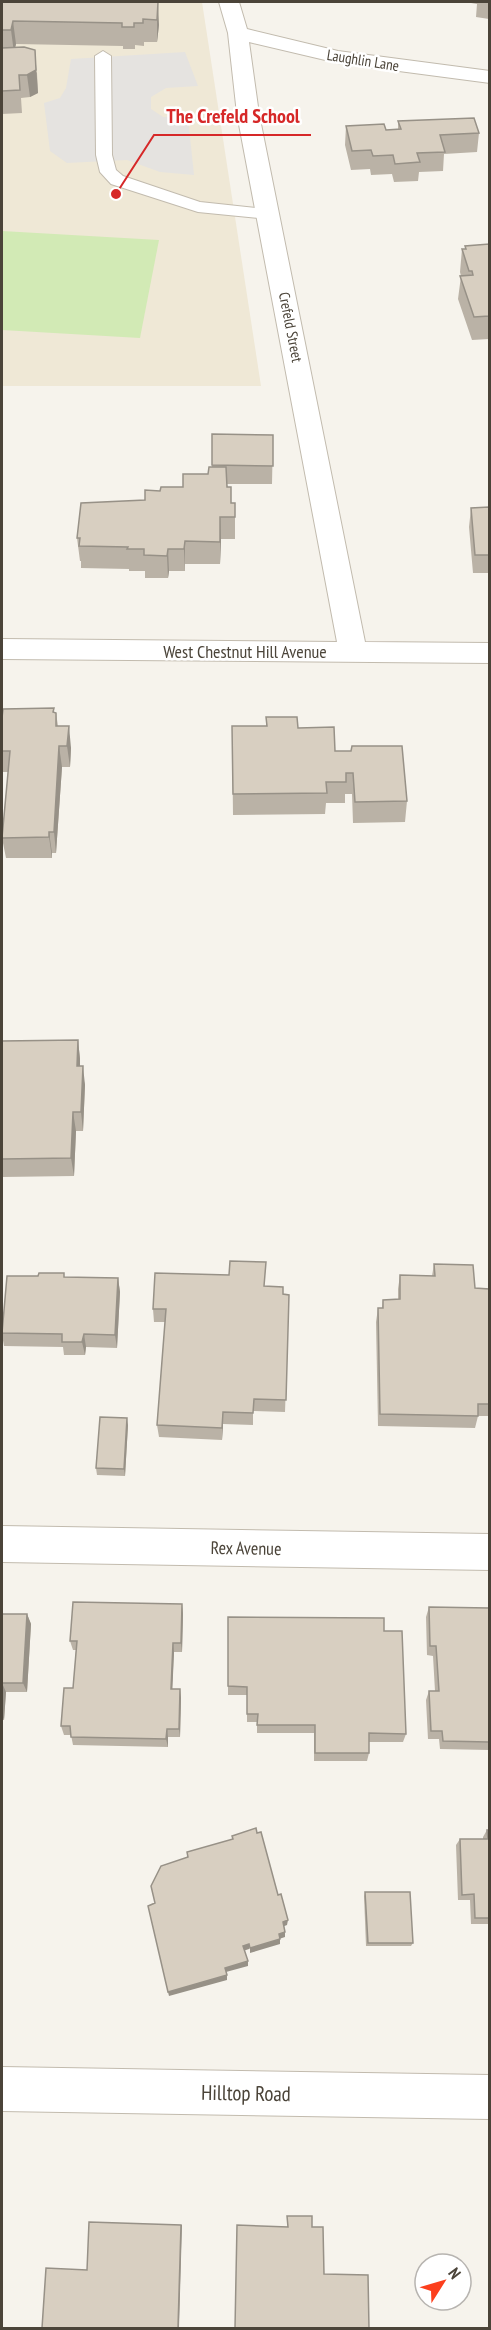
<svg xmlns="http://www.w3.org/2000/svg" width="491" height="2330" font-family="'PT Sans Narrow',sans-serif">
<rect width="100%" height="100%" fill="#f6f3ec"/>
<path fill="#efe8d6" d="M2,2H202L261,386H2Z"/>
<path fill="#d2eab5" d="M2,231L159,240L140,338L2,330Z"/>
<path fill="#e5e3e0" d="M185,52L198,86L166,88L151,97V109L163,117L188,118L194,175L160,172L127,160L67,163L50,151L44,103L60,98L66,88L71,59Z"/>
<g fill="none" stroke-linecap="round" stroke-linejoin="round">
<defs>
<path id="service" d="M103,51L111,56L112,155L116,170L123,176L200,202L274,210L277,214L274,218L268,219L198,212L111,184L100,172L96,155L95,56Z"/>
<path id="minor" d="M219,2H239L247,29L338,51L490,71V83L338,63L249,42L259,114L365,642L490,643V663L2,659V639L337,642L237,114L228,33Z
M2,1526L490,1534V1570L2,1562Z
M2,2067L490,2075V2119L2,2111Z"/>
</defs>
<use href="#service" stroke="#c2bbae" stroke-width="2"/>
<use href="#minor" stroke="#c2bbae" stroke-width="2"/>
<use href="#service" fill="#fff" fill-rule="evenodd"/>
<use href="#minor" fill="#fff" fill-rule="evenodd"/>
</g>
<path fill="#bab2a6" d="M2,2H149L159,25L157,42H144V46L135,45V49H123V46L16,44L15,47L37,73L38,93L30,97L21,98L22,113L2,114Z
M472,2H489V19L476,17L477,4L471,3Z
M398,121L479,133L477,152L444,154L443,171L419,172L418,181L394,182L392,174L371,175L370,169L351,170L345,145L346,126L386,130L398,129Z
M489,244V339L472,340L458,299L461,276L460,272L462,249H465V246Z
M212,434L273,435L272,484H227L231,503H235V539H221L220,564H185V571H169L168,578H145V571H129V569L81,568V561H80L77,538L160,491L183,487L208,474L212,467Z
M489,507V573H473L469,527L471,508Z
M56,713L58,726L71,748L70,767H62L56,853H52V858H6L2,838L8,772H2V718Z
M266,717L298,728L335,751L407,801L405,822L353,823L352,794H345V803H326L325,814L233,815L232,726H266Z
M78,1040L80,1059V1066L85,1085L83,1131H76L74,1176L2,1177V1041Z
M434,1264L475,1288L489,1289V1416H478L475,1428L378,1426L376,1322L378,1308H382L383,1300L398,1299V1289L400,1275L432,1276Z
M65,1277L118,1278L120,1292L117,1348L86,1347L85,1355H64L63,1347L4,1346L2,1335V1327Z
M283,1294L289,1295L285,1412L253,1411V1425L223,1424L222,1440L159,1437L157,1425L165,1322H154L153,1309Z
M128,1425L125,1476L97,1475L96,1468Z
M182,1604L183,1614L182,1652H174L172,1689H180L181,1698L180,1737H168V1747L73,1745L71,1735H64L61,1726L73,1688L76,1650H73L70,1641Z
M429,1607L489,1608V1750L440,1749L439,1739H428L426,1700L429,1691H435L433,1656L427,1655L426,1617Z
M2,1614H27L31,1624L27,1692H6L4,1720H2Z
M384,1631L406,1734L403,1742H369V1753L367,1761H314V1733H257V1722H247V1695H228V1686Z
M487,1830H489V1924H471L470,1900H458L456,1845L460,1839H483V1837Z
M365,1892L413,1943L411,1946H366L364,1896Z"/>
<path fill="#979187" d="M158,2L159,25L157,42V20Z
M13,21L16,44L14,53L11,30Z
M35,50L38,93L30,97L27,75Z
M220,517L221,539L220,564Z
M185,541V571L184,549Z
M168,549L169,571L168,578L167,556Z
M69,726L71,748L70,767L67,746Z
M59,746L62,767L56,853L54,832Z
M49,832L52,853V858L49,837Z
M78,1040L80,1059V1085L77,1066Z
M83,1066L85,1085L83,1131L81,1112Z
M73,1112L76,1131L74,1176L71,1158Z
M118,1278L120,1292L117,1348L115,1335Z
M84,1334L86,1347L85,1355L82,1342Z
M223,1412V1424L222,1440V1428Z
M127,1418L128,1425L125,1476L124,1469Z
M182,1604L183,1614L182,1652L181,1643Z
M27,1614L31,1624L27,1692L23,1683Z
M173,1643L174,1652L172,1698L171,1689Z
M2,1683L6,1692L4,1720L2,1715Z
M180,1689L181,1698L180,1737L179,1729Z
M167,1729L168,1737V1747L166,1739Z
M288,1920L287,1925L282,1927L283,1922Z
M285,1932V1937L279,1939V1934Z
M280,1939V1944L250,1953V1948Z
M249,1944V1949L243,1951V1946Z
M248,1961V1966L226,1972L225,1968Z
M227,1975V1980L169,1996L168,1992Z
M181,2225H182L179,2328H178Z"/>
<path fill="#d8cfc1" stroke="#979187" stroke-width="1.5" d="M2,2H158L157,20L143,19V23H134V27H122V23L13,21L11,30H2Z
M24,47L35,50L36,70L27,75H19L20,90L2,91V48Z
M474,118L479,133L440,135L445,152L417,153L420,162L395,164L393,155L373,156L371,150L352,151L346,126L384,124L386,130L401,129L398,121Z
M489,244V316L474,317L460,276L473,275L472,271H469L462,249H466L465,246Z
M212,434L273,435V466L212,465Z
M209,467H226L227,487H231V503H235V517H220V542L185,541L184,549H168L167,556L144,555V549H127L128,547L79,546L80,538H77L81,503L145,500V490L160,491L161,487H183V474H208Z
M489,507V555H475L471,508Z
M54,708L53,712L56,713V726H69L67,746H59L54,832H49V837L2,838L10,751H2V718L3,709Z
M266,717H297L298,728L334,727L335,751H351L352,746H402L407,801L355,802L353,773H346V782H326L327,793L233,794L232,726H267Z
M78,1040L77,1066H83L81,1112H73L71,1158L2,1159V1041Z
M230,1261L266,1262L264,1286L283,1287V1294L289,1295L286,1400L254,1399L253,1413L223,1412L222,1428L157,1425L166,1309H153L155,1273L229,1275Z
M434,1264L473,1265L475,1288L489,1289V1404H478V1416L380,1414L378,1308H383V1300L400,1299V1275L435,1276Z
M39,1273H64V1277L118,1278L115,1335L84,1334L82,1342H62V1334L2,1333L7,1276H38Z
M100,1417L127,1418L124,1469L96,1468Z
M73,1602L182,1604L181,1643H173L171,1689H180L179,1729H167L166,1739L71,1737L70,1726H61L64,1688H73L77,1641H70Z
M429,1607L489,1608V1742L443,1741L442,1731H431L429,1691H439L436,1646H430Z
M2,1614H27L23,1683H2V1688Z
M228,1617L384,1618V1631H402L406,1734L369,1733V1753H315V1725H257L258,1714H247V1687L228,1686Z
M256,1828L257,1833L261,1832L278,1895L281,1894L288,1920L283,1922L285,1932L279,1934L280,1939L250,1948L249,1944L243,1946L248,1961L225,1968L227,1975L168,1992L148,1906L155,1903L151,1886L161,1866L188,1857L187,1852L233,1839L232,1836Z
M487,1830H489V1918H475L474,1894L462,1895L460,1839H488Z
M365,1892H410L413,1943H368Z
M287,2216H312V2227H323L324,2274L368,2275L369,2328H235L237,2225L288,2227Z
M89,2222L181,2225L178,2328H42L46,2268L87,2270Z"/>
<g text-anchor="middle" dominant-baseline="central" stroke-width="5" stroke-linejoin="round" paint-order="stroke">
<g font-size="15" fill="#4b4439" stroke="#fff">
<text transform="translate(363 60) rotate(9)">Laughlin Lane</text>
<text transform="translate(291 327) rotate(79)">Crefeld Street</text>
</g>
<g font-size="18" fill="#4b4439" stroke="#fff">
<text x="245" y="651">West Chestnut Hill Avenue</text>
<text transform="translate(246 1548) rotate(1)">Rex Avenue</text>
</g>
<g font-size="21" fill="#4b4439" stroke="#fff">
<text transform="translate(246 2093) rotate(1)">Hilltop Road</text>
</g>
</g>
<path fill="none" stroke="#d62828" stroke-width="2" d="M116 194L154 135H311"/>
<circle fill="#d62828" stroke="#fff" stroke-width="2" cx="116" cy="194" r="6"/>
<g font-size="20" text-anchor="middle" font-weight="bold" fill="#d62828" stroke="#fff" stroke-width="5" stroke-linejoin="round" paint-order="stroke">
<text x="233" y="123">The Crefeld School</text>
</g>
<rect width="491" height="2330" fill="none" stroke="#4b4439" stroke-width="6"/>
<g transform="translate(443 2282) rotate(53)"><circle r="28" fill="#ffffff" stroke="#b7b4b0" stroke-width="1.5"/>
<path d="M0-4.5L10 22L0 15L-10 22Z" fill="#fc3f1d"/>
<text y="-9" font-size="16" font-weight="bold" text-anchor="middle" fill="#4b4439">N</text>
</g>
</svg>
